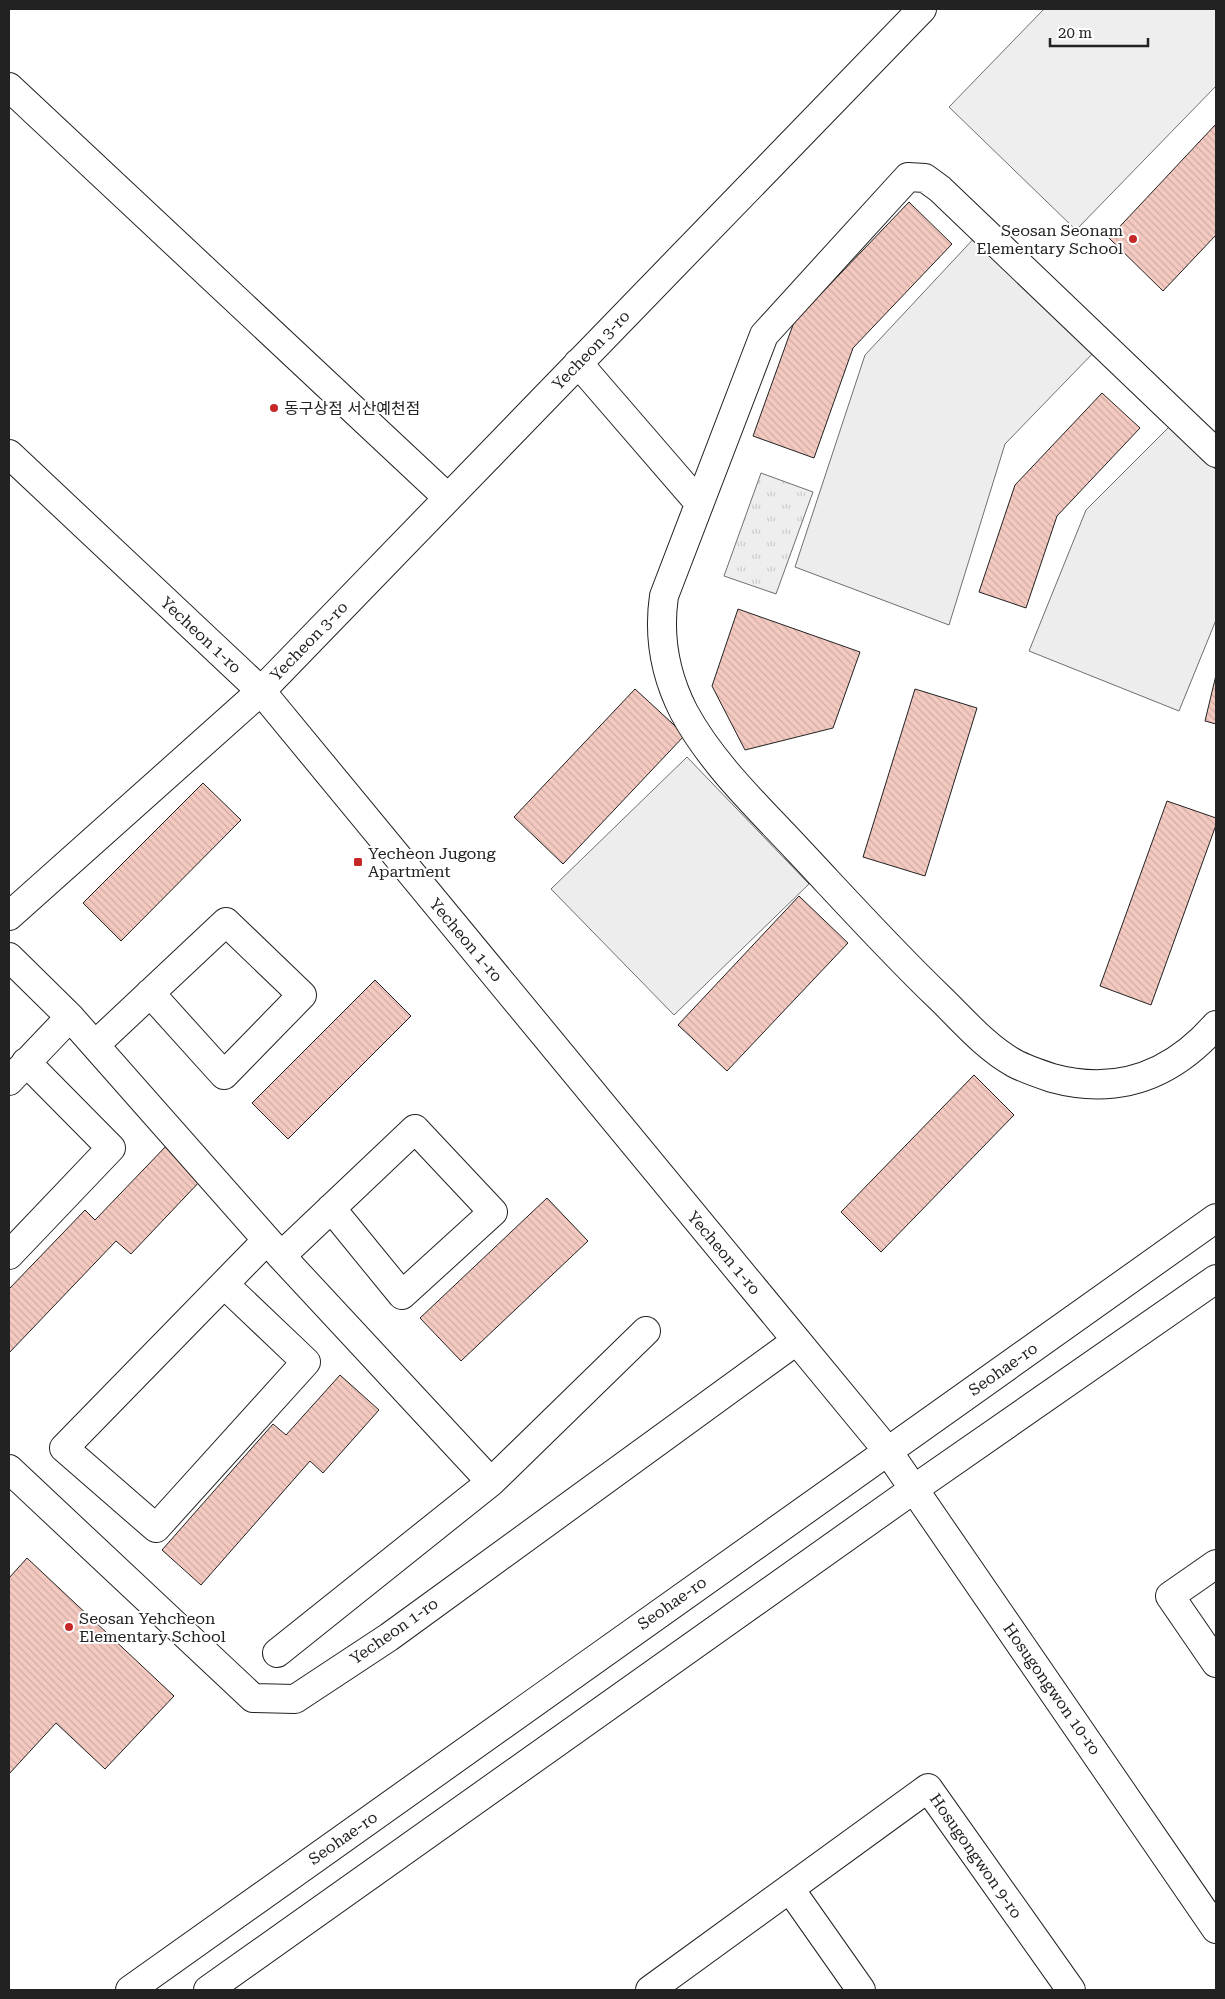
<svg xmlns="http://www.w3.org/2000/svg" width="1225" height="1999" font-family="'Roboto Serif','Noto Sans KR',serif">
<defs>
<pattern id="park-tufts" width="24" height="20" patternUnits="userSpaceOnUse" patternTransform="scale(1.25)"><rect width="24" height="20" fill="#eee"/><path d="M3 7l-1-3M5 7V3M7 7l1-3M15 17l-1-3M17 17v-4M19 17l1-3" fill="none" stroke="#ccc"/></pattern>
<pattern id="building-back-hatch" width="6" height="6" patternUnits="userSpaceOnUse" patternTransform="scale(1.25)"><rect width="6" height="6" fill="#f3c9c0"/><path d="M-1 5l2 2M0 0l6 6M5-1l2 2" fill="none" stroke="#d0aca5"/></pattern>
</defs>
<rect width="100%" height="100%" fill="#fff"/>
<path fill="#eee" stroke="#6f6f6f" d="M1044,9H1216V86L1076,230L949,107Z"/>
<path fill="url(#park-tufts)" stroke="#6f6f6f" d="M761,473L813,492L776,594L724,576Z"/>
<path fill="#ededed" stroke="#6f6f6f" d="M979,233L1097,349L1005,444L949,625L795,567L865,355Z
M1171,425L1216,470V620L1179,711L1029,651L1086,510Z
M687,757L809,884L674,1015L551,889Z"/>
<path fill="url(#building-back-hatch)" stroke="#222" d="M1216,124V235L1163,291L1109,238Z
M909,202L952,244L853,348L814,458L753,436L794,322Z
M1102,393L1140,428L1057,516L1026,608L979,592L1015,485Z
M738,609L860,652L833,728L745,750L712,686Z
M1216,675V724L1205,721Z
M635,689L685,735L563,864L514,817Z
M915,689L977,708L925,876L863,857Z
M203,783L241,820L121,941L83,903Z
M1167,801L1216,818V825L1151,1005L1100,986Z
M799,896L848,943L727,1071L678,1025Z
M375,980L411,1016L288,1139L252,1103Z
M974,1075L1014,1115L881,1252L841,1212Z
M168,1144L203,1178L131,1254L116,1241L9,1353V1289L85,1210L95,1220Z
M547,1198L588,1241L461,1361L420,1318Z
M340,1375L379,1410L323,1473L310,1461L201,1585L162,1550L273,1424L286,1435Z
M27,1558L174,1696L105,1769L56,1723L9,1774V1578Z"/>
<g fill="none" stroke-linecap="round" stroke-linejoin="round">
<defs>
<path id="minor" d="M9,87L448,498
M578,363L699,503
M1216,453L940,189L925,178L908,177L764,335L664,596C658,637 665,675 684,712C712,764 758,807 798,850C844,899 890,950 939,997C962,1019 985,1047 1014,1063C1025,1069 1040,1074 1052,1078C1118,1096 1172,1075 1216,1025
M9,454L261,691L887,1450L1216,1929
M9,916L261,691L922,9
M9,957L70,1017L281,1256L491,1482
M95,1045L226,922L302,995L224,1075L150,993
M9,1081L70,1017
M9,1255L111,1148L26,1062
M281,1256L415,1129L493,1212L402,1295L331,1208
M224,1284L306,1362L156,1528L64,1448L267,1240
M9,1469L253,1698L295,1699L389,1637L796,1341
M1216,1564L1170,1596L1216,1663
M277,1653L491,1482L646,1331
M790,1889L861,1990
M650,1990L928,1788L1071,1990"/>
<path id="major" d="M130,1990L1216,1218
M208,1990L914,1489L1216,1279"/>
</defs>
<use href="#minor" stroke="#222" stroke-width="30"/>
<use href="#major" stroke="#222" stroke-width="30"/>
<use href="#minor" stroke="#fff" stroke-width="28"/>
<use href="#major" stroke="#fff" stroke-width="28"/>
</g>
<g fill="#c62828" stroke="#fff" stroke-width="2">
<circle cx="1133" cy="239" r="5"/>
<circle cx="274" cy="408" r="5"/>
<rect x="353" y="857" width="10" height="10" rx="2.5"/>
<circle cx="69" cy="1627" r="5"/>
</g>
<g text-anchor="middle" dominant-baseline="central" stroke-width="4" stroke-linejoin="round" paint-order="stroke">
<g font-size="16" fill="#222" stroke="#fff" text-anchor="start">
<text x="1123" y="230" text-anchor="end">Seosan Seonam<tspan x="1123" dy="18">Elementary School</tspan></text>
<text x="284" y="408">동구상점 서산예천점</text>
<text x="368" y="853">Yecheon Jugong<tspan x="368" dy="18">Apartment</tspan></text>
<text x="79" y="1618">Seosan Yehcheon<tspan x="79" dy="18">Elementary School</tspan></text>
</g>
<g font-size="16" fill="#222" stroke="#fff">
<text transform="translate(591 350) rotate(-46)">Yecheon 3-ro</text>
<text transform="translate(201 635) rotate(43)">Yecheon 1-ro</text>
<text transform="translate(309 641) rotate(-46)">Yecheon 3-ro</text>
<text transform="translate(466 940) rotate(50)">Yecheon 1-ro</text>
<text transform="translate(724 1253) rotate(50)">Yecheon 1-ro</text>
<text transform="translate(1003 1369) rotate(-35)">Seohae-ro</text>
<text transform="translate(672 1603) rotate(-35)">Seohae-ro</text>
<text transform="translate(394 1631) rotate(-35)">Yecheon 1-ro</text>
<text transform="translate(1052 1689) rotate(55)">Hosugongwon 10-ro</text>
<text transform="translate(343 1838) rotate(-35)">Seohae-ro</text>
<text transform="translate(976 1856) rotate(55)">Hosugongwon 9-ro</text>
</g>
</g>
<rect width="1225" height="1999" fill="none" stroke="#222222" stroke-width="20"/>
<path d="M1050 38v8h98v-8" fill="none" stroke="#222222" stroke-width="2.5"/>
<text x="1058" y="38" font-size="15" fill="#222222" stroke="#ffffff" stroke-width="4" paint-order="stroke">20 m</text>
</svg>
